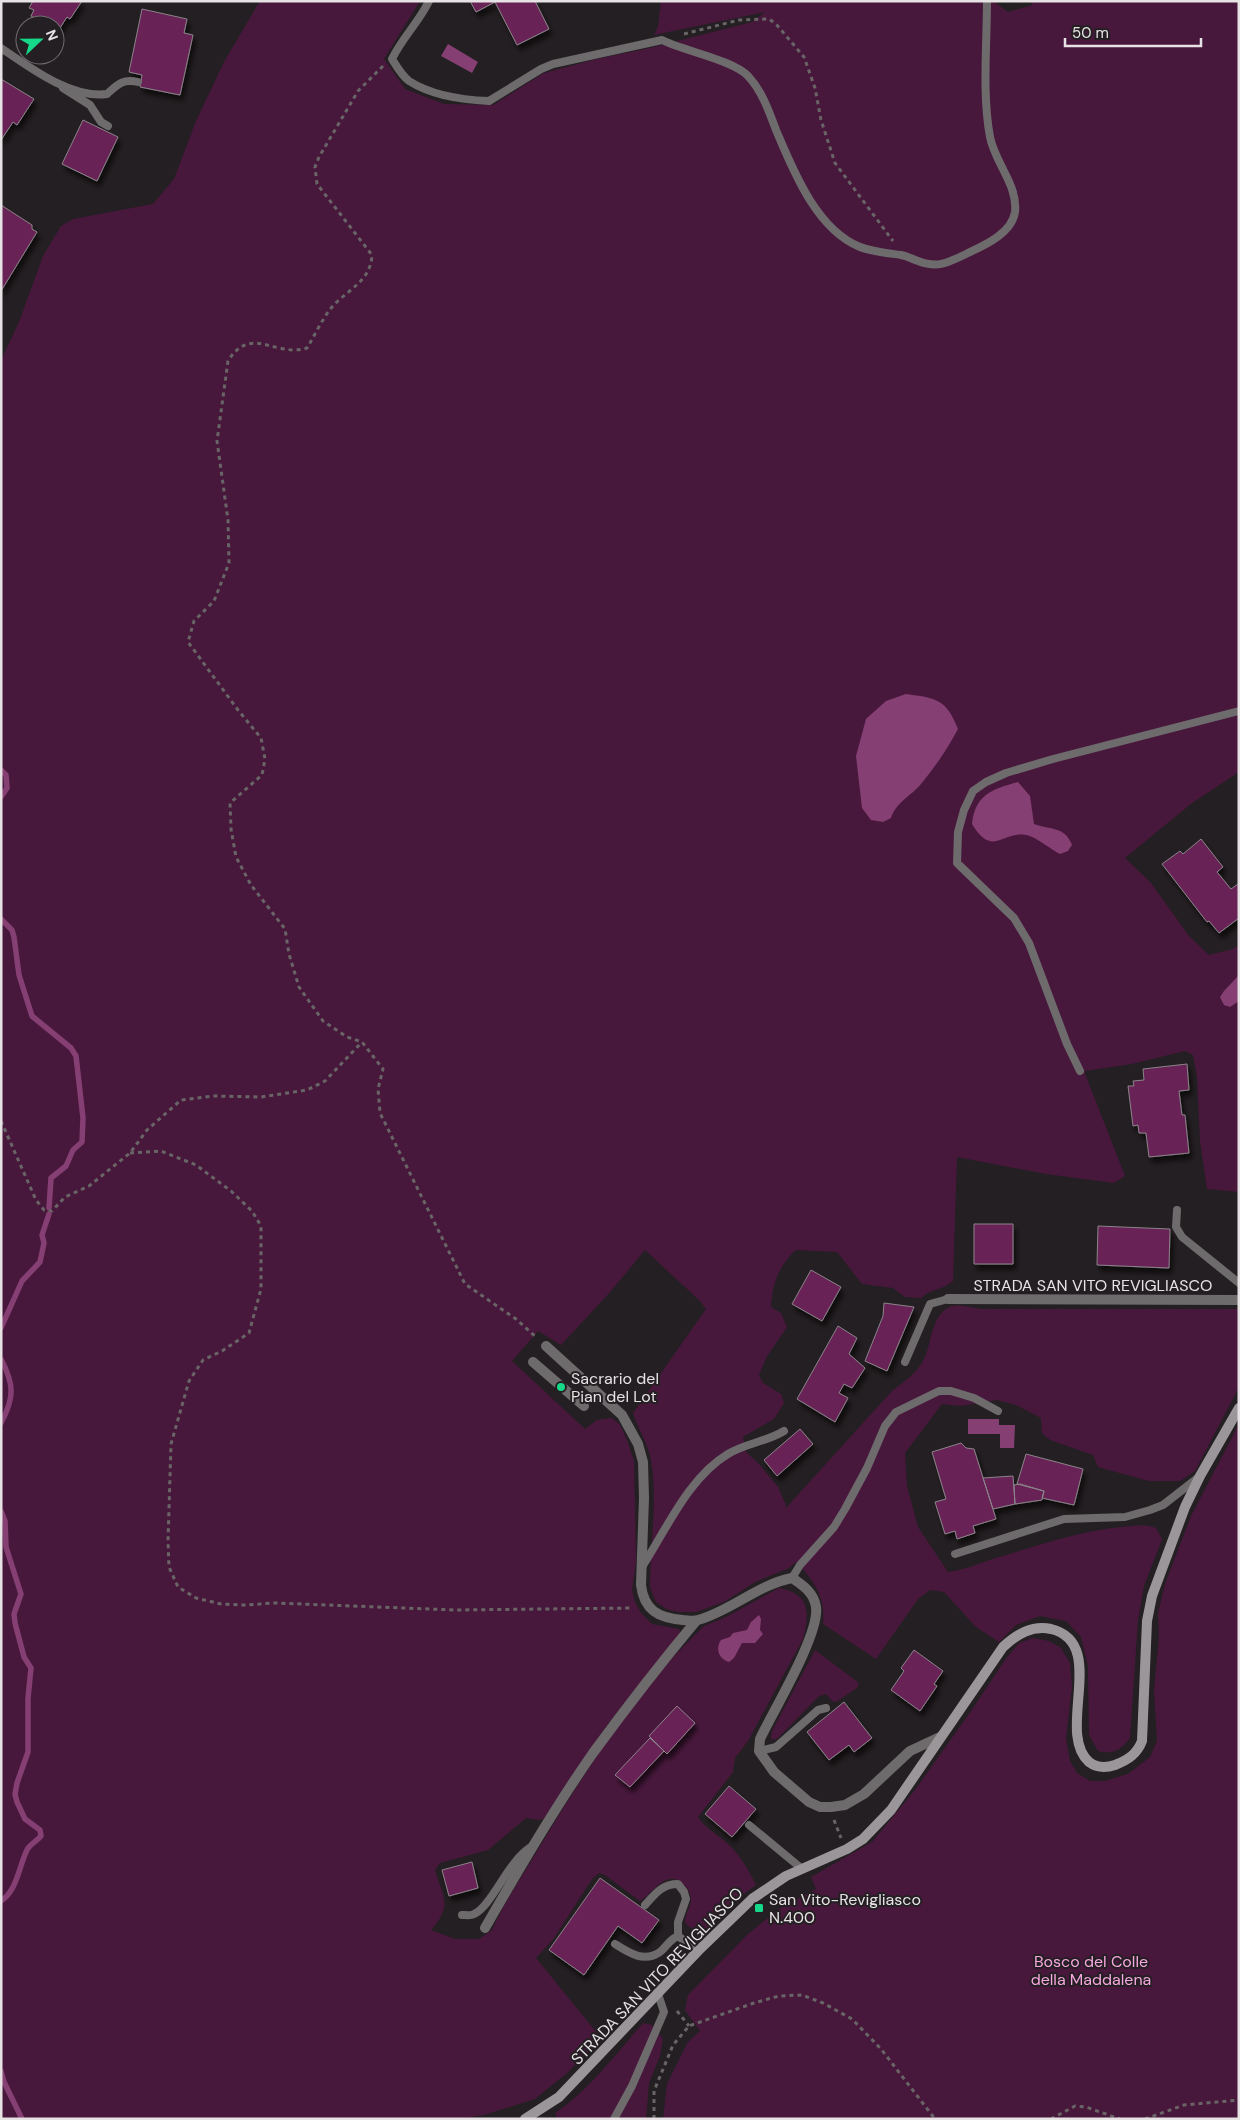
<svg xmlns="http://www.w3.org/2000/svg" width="1240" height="2120" font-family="'DM Sans',sans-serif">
<defs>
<filter id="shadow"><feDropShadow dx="3" dy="5.5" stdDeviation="2.5" flood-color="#0009"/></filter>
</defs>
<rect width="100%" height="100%" fill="#241f22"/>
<path fill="#48183c" d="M260,1H420L384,59L405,89L444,104L493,105L544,73L597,59L650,48L752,22L765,12L654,35L658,27L661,1H993L1008,12L1032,5L1033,1H1239V772L1192,803L1125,858L1151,883L1189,936L1209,955L1233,949L1239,945V1192L1207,1189L1200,1141L1197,1076L1193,1055L1185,1051L1132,1064L1084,1071L1125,1176L1114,1183L1046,1174L957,1157L953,1281C943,1290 930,1289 921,1298L905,1297L893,1288L862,1284L837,1252L796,1250C779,1265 772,1284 771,1307L781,1313L787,1327L766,1358L759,1375L763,1383L781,1394L784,1403L774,1419L743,1437L746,1452L760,1465L778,1487L786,1505L785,1509L892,1391C904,1382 917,1373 924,1359C932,1343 931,1313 952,1306C960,1304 974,1308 982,1309H1239V1387L1195,1471L1180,1481H1149L1098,1467L1093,1455L1050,1440L1042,1433L1041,1418L1016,1405L997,1400L960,1406L942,1404L905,1453L907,1486L918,1527L948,1572C965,1570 980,1563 996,1558C1037,1546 1079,1531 1122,1527C1134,1526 1144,1523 1156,1528L1162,1539L1144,1586L1138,1620L1130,1738C1121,1750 1113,1755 1098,1751L1089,1735L1088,1666L1081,1637L1066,1621L1040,1616L1016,1625L999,1642L976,1627L944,1592L930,1590L918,1599L876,1659L823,1624C826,1598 814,1580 796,1562L789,1568L755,1582L724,1602L696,1612H678L666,1609L656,1602L650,1587C650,1545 658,1501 651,1460C648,1443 638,1429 633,1413L706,1309L700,1301L645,1250L611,1291L561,1345L538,1331L512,1361L585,1429L597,1420L612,1418L620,1425L627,1440L634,1461L636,1561L632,1590L635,1602L641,1613L652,1624L679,1629L680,1633L604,1729L545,1818L539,1820L526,1818L488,1850L440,1863L435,1870C443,1898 453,1905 431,1930L455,1939H479L492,1930L505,1904L562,1810L607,1740L672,1658L704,1626L724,1618L779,1588C810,1594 810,1612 803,1639L748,1741L735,1758L733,1772L698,1817C705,1828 717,1834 727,1843C740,1855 748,1869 756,1885L738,1898L701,1936L685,1923C685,1915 690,1908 691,1900C691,1894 687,1887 682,1883C666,1869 653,1893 640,1901L605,1875L599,1873L592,1879L554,1938L536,1958L602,2039L567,2073L535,2099L484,2115L459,2119H1V360L19,322L43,256L61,226L73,219L153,204L174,179L196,121L225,60Z
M1239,1424V2119H663L667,2084L688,2042L700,2031L685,2010L688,1995L748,1934L779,1909L816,1889L811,1877L872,1842L915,1790L971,1711L1007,1657L1019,1643L1033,1638L1049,1641L1061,1648L1070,1663L1072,1687L1066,1738L1070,1761L1077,1773L1090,1781H1105L1128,1774L1150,1757L1157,1741L1154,1690L1159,1637L1158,1613L1165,1584L1191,1516Z
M815,1650L859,1683L857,1688L836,1702L832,1701L826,1694L819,1696L778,1738L773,1740L771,1738L772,1731Z
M643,2023L652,2025L663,2039L660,2056L649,2083L646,2119H558L555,2113C587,2092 618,2052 643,2023Z"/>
<path fill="#853f73" d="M448,44L478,62L472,73L441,56Z
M906,694C935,698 946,698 958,729C948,748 935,767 921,784C911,796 896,802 891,818L883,822L871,820L862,808L856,756L866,719L886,701Z
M1018,782L1030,796L1034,824C1050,830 1065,826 1072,845L1068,851L1060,854C1050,849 1035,836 1026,835C1001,831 993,858 972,824C975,795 992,789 1018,782Z
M1239,975V1001L1230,1007L1224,1005L1220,997L1224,991Z
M968,1419H999V1425H1015L1014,1448H1000V1434H968Z
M759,1615L761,1619L760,1630L763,1634L755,1643H742L734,1658L729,1662C719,1659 715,1649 721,1640L730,1637L733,1633L747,1630L751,1622Z"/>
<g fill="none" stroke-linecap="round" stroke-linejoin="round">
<path stroke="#853f73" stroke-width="5.5" d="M1,770L6,775L7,788L1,797
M1,919L12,930L14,937L19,975L32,1016L71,1048L76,1056L83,1118L82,1142L73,1150L66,1166L51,1178L49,1208
M1,1328L22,1281L40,1262L44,1243L42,1235L49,1214
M1,1359C14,1384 15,1397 1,1423
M1,1511L5,1521L6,1547L21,1594L14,1614L15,1623L24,1657L31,1668L28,1698V1752L17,1783L15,1794L17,1802L25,1819L40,1830L41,1836C36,1842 30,1844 27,1850C19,1866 17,1891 1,1901
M1,2071L4,2082L22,2119"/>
</g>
<path fill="#672357" stroke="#8b8489" filter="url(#shadow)" d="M33,1H82L70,19L67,17L58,31L55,29V25H47L31,16L34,10L29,8Z
M470,1H535L549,29L517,45L495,2L476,12Z
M142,9L187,19L184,33L193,35L180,95L140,87L142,75L129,72Z
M1,79L34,99L17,125L13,122L1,140Z
M83,120L118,137L97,181L62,164Z
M1,205L32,225V229L37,232L1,291Z
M1201,839L1223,867L1217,872L1231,889L1238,884L1239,886V918L1219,933L1209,921L1207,922L1162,864L1180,851L1183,854Z
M1187,1064L1189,1090L1179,1091L1182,1115H1185L1189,1153L1149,1157L1146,1133H1139L1138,1125L1133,1126L1128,1086H1134L1133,1081L1144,1080L1143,1069Z
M974,1224H1013V1264H974Z
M1098,1226L1170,1229L1169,1268L1097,1265Z
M811,1270L841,1287L822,1321L792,1304Z
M884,1303L914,1307L887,1371L865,1361L883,1316Z
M838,1326L857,1338L849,1354L865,1368L852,1388L844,1384L839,1393L848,1398L835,1422L797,1399Z
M800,1429L813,1444L777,1476L764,1460Z
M961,1443L966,1448L974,1449L996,1519L973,1526L975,1533L957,1539L955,1531L945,1534L935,1502L946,1499L932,1452Z
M1026,1454L1083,1469L1074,1505L1042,1498L1044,1491L1017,1484Z
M1013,1476L1015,1504L993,1509L983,1478Z
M1020,1484L1044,1491L1042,1500L1015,1504L1014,1485Z
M914,1650L943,1671L934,1684L937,1686L920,1711L891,1690L904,1671L901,1668Z
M844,1702L872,1738L854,1752L849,1745L829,1760L807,1732Z
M677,1706L695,1723L667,1754L649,1736Z
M650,1738L664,1751L630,1787L615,1775Z
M729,1786L756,1809L732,1837L705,1814Z
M472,1862L478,1888L449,1896L442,1870Z
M600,1878L659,1920L642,1943L618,1926L584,1975L549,1950Z"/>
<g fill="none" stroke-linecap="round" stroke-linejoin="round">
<path stroke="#696567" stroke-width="3" stroke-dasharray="4 4" stroke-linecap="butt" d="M684,34L739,20L769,19L776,24L804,57L815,88L821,120L835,163L893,241
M383,66L358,91L319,157L315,167L317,184L372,255C371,281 347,290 332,307C322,319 315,335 307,348C275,358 251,324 228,361L217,441L228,520L229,563L214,601L194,621L188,642L238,710L261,738L265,759L262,775L230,803L231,829L236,857L251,885L285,929L289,954L299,987L323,1021L347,1037L362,1042L383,1069L378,1089L380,1113L465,1284L516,1319L537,1338
M1,1121L36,1200L44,1210L52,1211L65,1197L89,1186L130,1153L147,1130L181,1100L214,1096L261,1097L307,1090L325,1081L362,1042
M130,1153L161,1151L196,1165L231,1191L252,1211L261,1226V1289L249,1333L222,1351L203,1360L189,1381L171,1444L168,1541L169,1567L178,1587L196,1598L221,1604L244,1605L275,1603L455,1610L633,1608
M834,1820L841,1838
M677,2011L689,2026
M654,2119V2091L673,2045L689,2026L754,2003L779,1996L802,1995L823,2003L852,2019L881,2049L935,2119
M1051,2119L1075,2106L1086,2107L1120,2119
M1145,2119L1184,2105L1239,2100"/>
<path stroke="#6e6b6d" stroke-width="8" d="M429,1C419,22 402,38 392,59C397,67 402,76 409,81C431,95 463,100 489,101L541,69L553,64L662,40C684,51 733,60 748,76C762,91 769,111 776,130C793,170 816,229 860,247C873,252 887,253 901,255C907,256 912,259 918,261C939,269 949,262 968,253C985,245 1012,233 1015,212C1018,185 995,163 990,137C982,93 987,46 987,1
M1,48C29,67 71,99 107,94C117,85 123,78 138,82
M63,88L90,105L101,122L108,126
M1080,1071L1067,1044L1029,943L1014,918L957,863L958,832L964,810L973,791L986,782L1006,773L1053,759L1239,711
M1177,1210L1176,1227L1182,1237L1239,1283
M905,1362L930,1304L948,1299
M955,1554L1064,1519L1125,1517L1150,1510L1163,1505L1199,1477
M642,1567C666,1530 689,1477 728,1454C746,1443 766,1442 784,1431
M792,1578L800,1565L834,1527L845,1509L867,1468L885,1426L896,1412L939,1391H951L974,1398L998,1411
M759,1751L776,1747L818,1710L826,1708
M749,1825L801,1868
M645,1905C655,1894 662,1884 678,1884L684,1892L686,1899L678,1922V1936
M462,1915C465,1915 471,1916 474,1914C492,1906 508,1861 531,1847
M615,1944C629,1953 644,1963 660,1952C667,1946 669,1940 678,1936L698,1951
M614,2119L632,2086L664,2012L658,1994"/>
<path stroke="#6e6b6d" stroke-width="10" d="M948,1299L1239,1300
M546,1346L622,1415L638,1444L643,1462L644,1498L641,1585C644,1610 658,1618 683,1620C687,1620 693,1622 698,1620C731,1611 757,1585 792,1578C803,1585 814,1593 816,1607C820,1634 773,1711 760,1739L759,1751L774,1772L809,1802L820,1807H831L845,1805L864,1794L910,1751L940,1737
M533,1362L584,1406
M485,1928C519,1869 554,1809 593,1753C626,1708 660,1664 696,1621"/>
<path stroke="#9b9699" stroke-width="10" d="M525,2119L559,2097L698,1951L752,1899L786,1876L847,1849L863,1839L891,1810L1003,1647C1017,1634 1032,1625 1051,1629C1109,1643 1055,1732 1089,1762C1097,1768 1106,1768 1115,1765C1128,1760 1137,1754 1142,1741L1147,1621L1152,1596L1185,1507L1200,1476L1239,1408"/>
</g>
<g fill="#15d989" stroke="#241f22" stroke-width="2">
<circle cx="561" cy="1387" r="5"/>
<rect x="754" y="1903" width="10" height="10" rx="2.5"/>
</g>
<g text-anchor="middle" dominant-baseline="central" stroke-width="4" stroke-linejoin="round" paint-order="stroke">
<g font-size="16" fill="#e7e3e5" stroke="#241f22">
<text x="1093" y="1285">STRADA SAN VITO REVIGLIASCO</text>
<text transform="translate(657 1976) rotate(-46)">STRADA SAN VITO REVIGLIASCO</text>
</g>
<g font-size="16" fill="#e7e3e5" stroke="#241f22" text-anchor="start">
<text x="571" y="1378">Sacrario del<tspan x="571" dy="18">Pian del Lot</tspan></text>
<text x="769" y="1899">San Vito-Revigliasco<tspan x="769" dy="18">N.400</tspan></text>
</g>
<g font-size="16" fill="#f6a7df" stroke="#241f22">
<text x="1091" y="1961">Bosco del Colle<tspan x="1091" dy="18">della Maddalena</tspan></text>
</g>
</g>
<rect width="1240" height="2120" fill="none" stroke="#e7e3e5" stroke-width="5"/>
<g transform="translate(40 40) rotate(68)"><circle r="24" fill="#241f22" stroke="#726d70"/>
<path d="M0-4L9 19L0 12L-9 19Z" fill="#15d989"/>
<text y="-8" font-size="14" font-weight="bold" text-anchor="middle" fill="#e7e3e5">N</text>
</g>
<path d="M1065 38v8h136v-8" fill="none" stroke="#e7e3e5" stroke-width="2.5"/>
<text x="1072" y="38" font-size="15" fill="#e7e3e5" stroke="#241f22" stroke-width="4" paint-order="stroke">50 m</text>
</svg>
